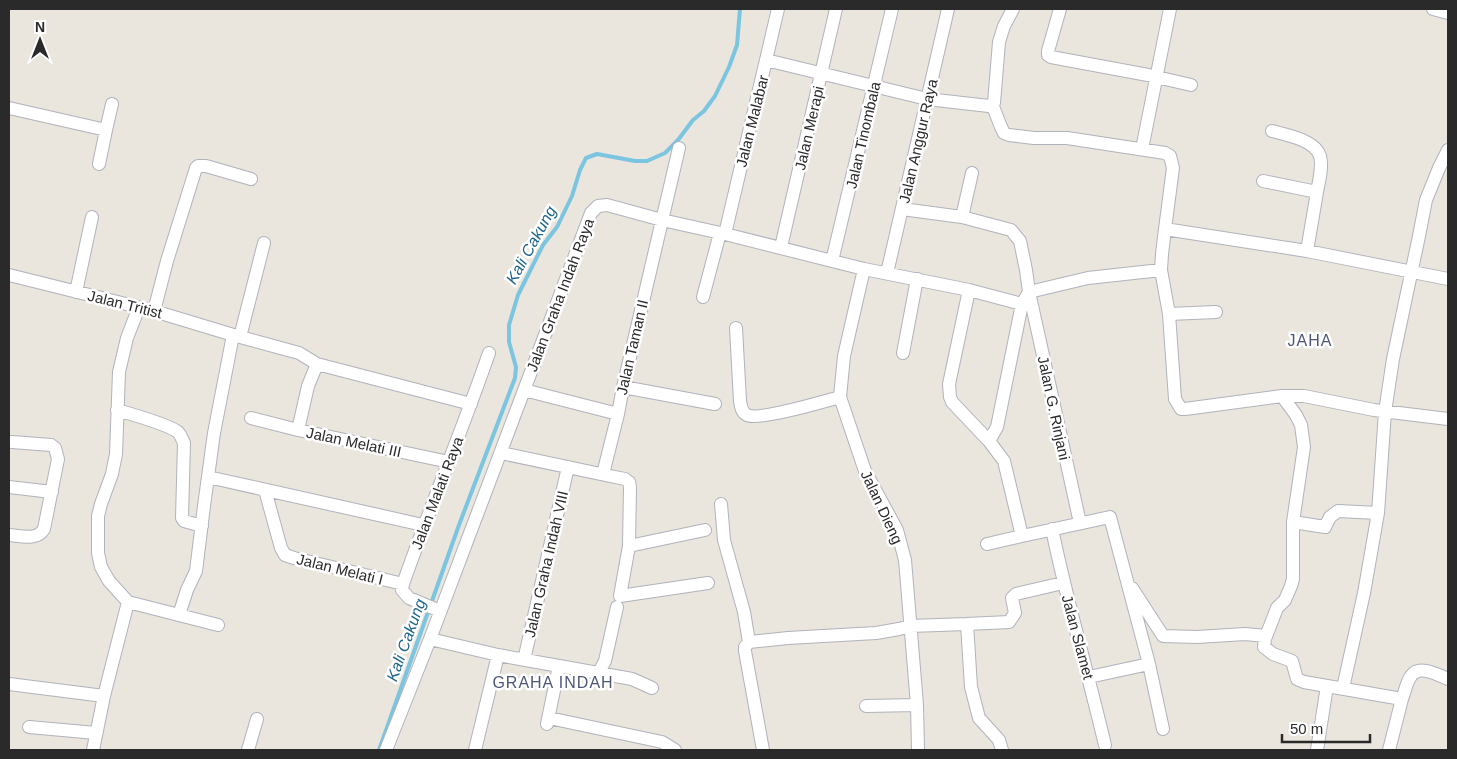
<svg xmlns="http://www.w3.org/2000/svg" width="1457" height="759" font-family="Helvetica,sans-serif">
<rect width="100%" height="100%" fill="#eae5dd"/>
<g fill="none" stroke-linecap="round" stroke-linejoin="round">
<path stroke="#7bc5e1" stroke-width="4" d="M379,750L459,525L515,378L516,367L509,342V325L518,295L543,245L557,227L572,196L580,170L586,158L597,154L635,161H647L665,153L678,140L693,120L704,111L715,96L729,67L737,45L740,9"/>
<defs>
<path id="minor" d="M1060,9L1048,51V55L1051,57L1148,75L1191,85
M1433,9L1448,13
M766,60L927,99L989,106L994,103L999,42L1004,26L1013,9
M992,104L1001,127L1004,133L1009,135L1034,138H1067L1165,153L1170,156L1173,168L1165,229L1307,251L1448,279
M9,108L106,130L99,164
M106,130L112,104
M1272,131C1287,135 1315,140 1320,156C1323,167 1319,181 1317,192
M1142,149L1170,9
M1263,181L1317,192L1307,251
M902,209L962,217L1011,230L1020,241L1026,270L1029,292L1080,523
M962,217L972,173
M1165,229L1162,254L1161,270L1169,314L1175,399L1181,409H1185L1282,396H1304L1374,410L1448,419
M725,234L778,9
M781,247L836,9
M832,261L892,9
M864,269L844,356L840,397L865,471L897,530L905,560L917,705L918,750
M887,273L948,9
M9,275L154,311L240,337L299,353L317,364L471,404
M969,290L949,384L950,397L952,402L989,441L1004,461L1022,536L1110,517L1149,664L1163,729
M76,292L92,217
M1029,292L1088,278L1161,270
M703,297L720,233
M139,307L127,338L119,372L116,454L112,474L101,504L98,516V553L101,567L109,581L128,602L218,625
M154,311L167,261L196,168L198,166H206L251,179
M1169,314L1216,312
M736,328L740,401C741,406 741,412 747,415C758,421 825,401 840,397
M240,337L264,243
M903,353L917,279
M317,364L308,386L298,430L449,462
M623,387L715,404
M524,390L618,414
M1282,396L1296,415L1301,425L1304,447L1293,522V579L1291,586L1285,600L1277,608L1265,639L1264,647L1273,654L1292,661L1297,679L1304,682L1402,699L1389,750
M117,410C131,414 167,424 178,432C181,435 182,439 184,443L182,518L184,521L202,526
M251,418L298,430
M989,441L997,427L1022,304
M501,453L610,476L625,479L629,482L630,487L629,546L620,596L708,583
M603,474L618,414L623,387L679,148
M208,477L423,525
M9,487L52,492
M265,490L281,548L285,555L294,558L403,584
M721,504L724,540L744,612L749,642
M1293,522L1325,527L1330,517L1338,511L1378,513
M1052,529C1067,602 1088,673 1105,745
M9,535C21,536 37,541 44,529L58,459L55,448L51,445L12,442
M987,544L1022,536
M629,546L705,530
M1132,588L1163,636L1197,637L1245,634L1266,636
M440,611L409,598L402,590L403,584C430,507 462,431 489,353
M179,615L187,590L196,571L204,506L214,433L233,335
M967,624L1009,622L1015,613L1012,598L1016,594L1063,583
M430,639L498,655L632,679L652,688
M524,660L568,467
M598,674L605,661L617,607
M1089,677L1149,664
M9,684L104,696
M1343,688L1364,593L1378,513L1385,412L1393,359L1419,236L1426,200L1439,168L1448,150
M1402,699C1405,692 1406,683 1411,676C1419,664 1438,675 1448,679
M866,706L917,705
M549,718L662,742L675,750
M547,724L559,666
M29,727L96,733
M93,750L104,696L128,602
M248,750L257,719
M386,750L430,639L591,213L598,206L607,205L662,220L725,234L864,269L969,290L1022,304L1029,292
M475,750L498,655
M763,750L745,651V647L749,642L788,638L876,633L899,629L910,626L967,624L971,687L979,718L999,740L1002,750
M1317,750L1327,686"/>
</defs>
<use href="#minor" stroke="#b1b3bc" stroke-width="14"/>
<use href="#minor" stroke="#fff" stroke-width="12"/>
</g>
<g text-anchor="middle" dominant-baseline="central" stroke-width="5" stroke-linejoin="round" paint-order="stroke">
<g font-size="15" fill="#2a2a2a" stroke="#fff">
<text transform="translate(752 121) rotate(-76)">Jalan Malabar</text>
<text transform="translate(809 128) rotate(-77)">Jalan Merapi</text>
<text transform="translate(863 135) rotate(-77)">Jalan Tinombala</text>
<text transform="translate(918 141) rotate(-77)">Jalan Anggur Raya</text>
<text transform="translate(560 295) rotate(-69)">Jalan Graha Indah Raya</text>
<text transform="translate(125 304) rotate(14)">Jalan Tritist</text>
<text transform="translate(632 347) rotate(-77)">Jalan Taman II</text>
<text transform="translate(1054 408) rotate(78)">Jalan G. Rinjani</text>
<text transform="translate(354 442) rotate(12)">Jalan Melati III</text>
<text transform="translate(437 493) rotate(-69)">Jalan Malati Raya</text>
<text transform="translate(882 507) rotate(65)">Jalan Dieng</text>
<text transform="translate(546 564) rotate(-77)">Jalan Graha Indah VIII</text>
<text transform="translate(340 569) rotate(14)">Jalan Melati I</text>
<text transform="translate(1078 637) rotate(75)">Jalan Slamet</text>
</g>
<g font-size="16" font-style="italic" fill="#1c658c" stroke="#fff">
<text transform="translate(531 245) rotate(-61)">Kali Cakung</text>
<text transform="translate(406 640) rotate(-70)">Kali Cakung</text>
</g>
<g font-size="16" letter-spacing="1" fill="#4f5676" stroke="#fff">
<text x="1310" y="340">JAHA</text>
<text x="553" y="682">GRAHA INDAH</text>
</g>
</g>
<rect width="1457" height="759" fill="none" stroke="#2a2a2a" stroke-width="20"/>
<g transform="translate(40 40)" stroke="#ffffff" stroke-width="4" paint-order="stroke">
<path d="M0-4L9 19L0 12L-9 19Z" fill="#2a2a2a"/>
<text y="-8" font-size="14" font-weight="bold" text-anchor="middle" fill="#2a2a2a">N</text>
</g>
<path d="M1282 734v8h88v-8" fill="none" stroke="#2a2a2a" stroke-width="2.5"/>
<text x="1290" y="734" font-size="15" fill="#2a2a2a" stroke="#ffffff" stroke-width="4" paint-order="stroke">50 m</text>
</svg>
